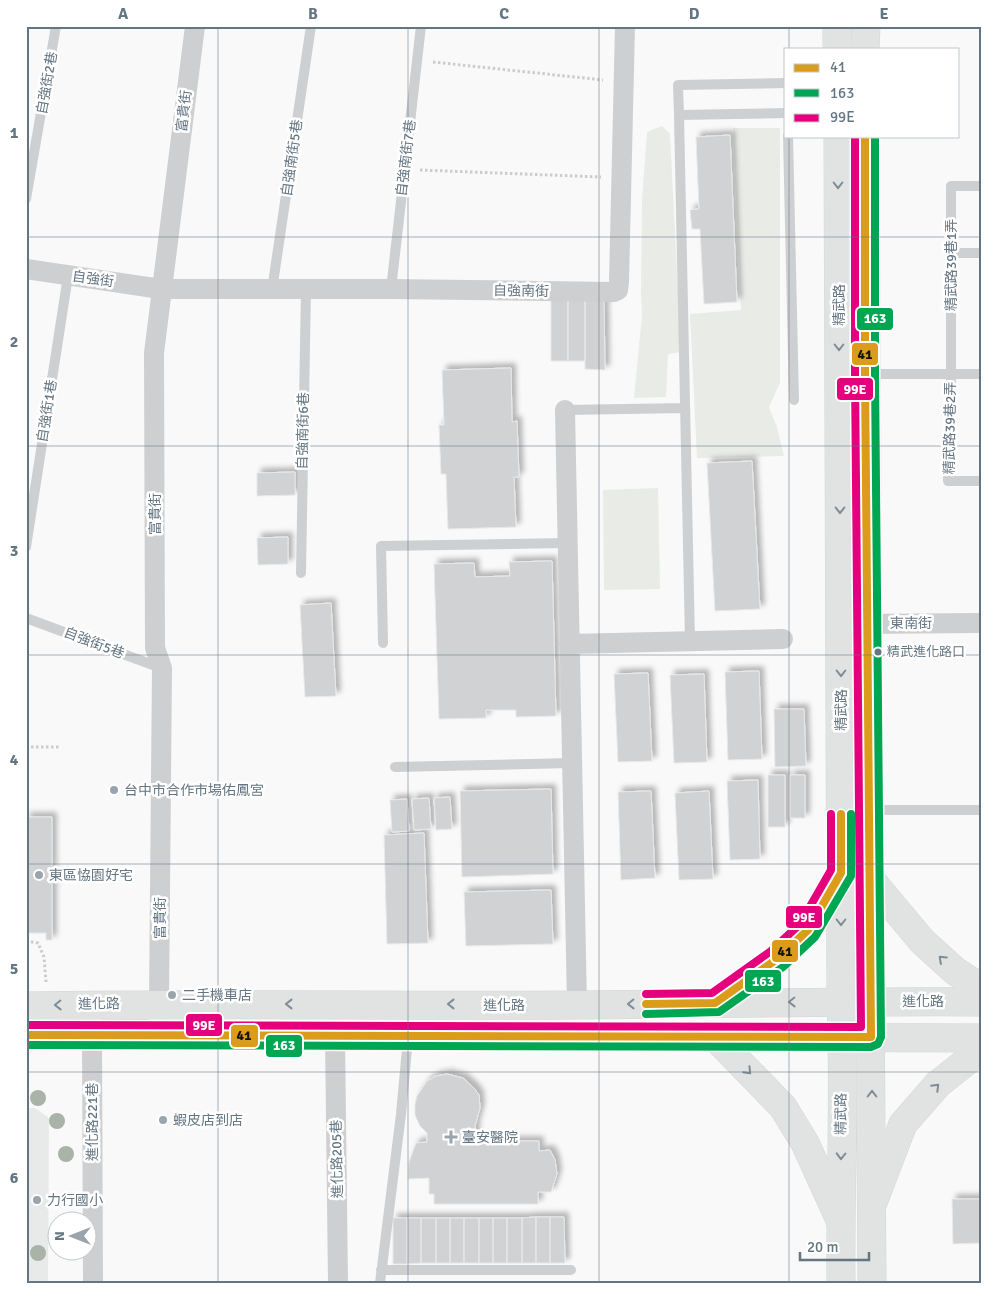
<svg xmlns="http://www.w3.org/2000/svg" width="1007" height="1309" font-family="Signika,'Noto Sans TC',sans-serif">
<defs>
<filter id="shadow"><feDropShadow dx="4.5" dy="-4.5" stdDeviation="2.5" flood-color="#0004"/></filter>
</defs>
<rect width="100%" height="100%" fill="#f9f9f9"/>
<path fill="#e8e9e9" d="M26,1108H35L49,1118L48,1283H26Z"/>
<path fill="#e8ebe6" d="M662,126L670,134L681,352L668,354L666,397L634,398L642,315L641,293L642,200L647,132Z
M733,128H780V383L769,407L777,427L784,456L697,458L690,314L741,310Z
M658,488L660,589L604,590L603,490Z"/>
<path fill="#d0d2d3" stroke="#e8e8e8" filter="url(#shadow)" d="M730,135L737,302L704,304L700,229H692L690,210L699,209L696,137Z
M585,299H604L605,370L585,369Z
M585,299V361H568V300Z
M551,300H568V361H551Z
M511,368L512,422L517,421L519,477H514L516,527L448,529L446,474H441L439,425H444L442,370Z
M752,461L760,609L715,611L707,463Z
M295,472V495L257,496V473Z
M288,537V564L258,565L257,538Z
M552,561L556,716L516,717V710H486V718L439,719L434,564L474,563L475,577L510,576L509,562Z
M331,603L336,696L305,697L300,605Z
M759,671L762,759L728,760L725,672Z
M648,673L652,761L618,762L614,674Z
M704,674L707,762L674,763L670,675Z
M774,709H804L806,766L775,767Z
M768,775H785V827H768Z
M790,775H805V818H790Z
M758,780L760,859L730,860L727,781Z
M551,789L553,874L462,877L460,791Z
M651,791L655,878L621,880L618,792Z
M709,791L713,879L679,880L675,793Z
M450,797L452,829L436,830L434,798Z
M429,798L431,829L414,830L412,799Z
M407,799L409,831L392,832L390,800Z
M26,817H52V940H46V933H26Z
M424,833L428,943L387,944L384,835Z
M551,890L553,944L466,946L464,892Z
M447,1074L463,1078L474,1088L479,1095L480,1108L475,1126V1141H539V1151L550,1150L555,1160L557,1174L551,1192H538V1204H434V1194H429V1178L408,1179L409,1162L416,1143L427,1142V1133L420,1126L415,1115V1104L417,1096L427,1081L436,1076Z
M952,1199H981V1243L953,1244Z
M536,1217V1263H522V1218Z
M536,1217H550V1263H536Z
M550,1217H564L565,1263H550Z
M393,1218H407V1264H393Z
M407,1218H421V1263L407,1264Z
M421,1218H436V1263H421Z
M436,1218H450V1263H436Z
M450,1218H464V1263H450Z
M464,1218H479V1263H464Z
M479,1218H493V1263H479Z
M493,1218H507V1263H493Z
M507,1218H522V1263H507Z"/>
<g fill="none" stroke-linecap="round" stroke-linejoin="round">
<defs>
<path id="secondary" d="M837,26V49
M865,49L866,26
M838,136L841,1001C845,1095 840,1189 841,1283
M865,136C864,518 872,901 872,1283"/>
<path id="primary" d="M871,880L922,941L955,971L981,988
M715,1003L777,959L808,930L841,873
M26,1006C210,1003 394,1006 578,1005C712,1004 846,1001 981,1002
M26,1035L981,1038
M714,1036L783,1107L805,1143L840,1220
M872,1205L903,1124L938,1084L981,1050"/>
</defs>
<use href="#secondary" stroke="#d5d6d7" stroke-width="29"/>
<use href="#primary" stroke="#d5d6d7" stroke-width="29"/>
<path stroke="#cbcccd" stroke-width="3" stroke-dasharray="2.5 2.5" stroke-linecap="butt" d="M433,62L603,80
M420,170L601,177
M26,747H60
M26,941L38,943L44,957L46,982"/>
<path stroke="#cecfd0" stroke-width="10" d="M679,115L678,85L786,83
M788,136L794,400
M981,186H951V374L948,481H981
M26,199L56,26
M951,253H981
M391,289L421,26
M272,290L311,26
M866,374H981
M565,410L685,408
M26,547L68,276
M301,573L306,289
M26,618L161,668
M690,641L679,115L786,113
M383,643L381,546L567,543
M395,767L572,763
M870,810H981
M381,1270H571
M380,1283L401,1114L408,1038"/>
<path stroke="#cecfd0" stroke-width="20" d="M26,269L161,289H391L614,292L618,290L619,282L625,26
M565,410L577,1005
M855,624L981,623
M569,644L783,639
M335,1036L338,1283
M93,1283L92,1035L159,1003L162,668L155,648L154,353L195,26"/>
<use href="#secondary" stroke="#e1e2e2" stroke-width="28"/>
<use href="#primary" stroke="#e1e2e2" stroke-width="28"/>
<defs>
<path id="bus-1" d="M646,1004L715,1003L777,959L808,930L841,873V814
M26,1035L871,1037L865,374V136"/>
<path id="bus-2" d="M646,1014L719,1012L783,967L815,937L851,876V814
M26,1045L871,1047L878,1044L881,1037L875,374V136"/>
<path id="bus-3" d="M646,994L712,993L771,951L800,924L831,870V814
M26,1025L861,1027L855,374V136"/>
</defs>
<use href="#bus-1" stroke="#fff" stroke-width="11"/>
<use href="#bus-2" stroke="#fff" stroke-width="11"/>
<use href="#bus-3" stroke="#fff" stroke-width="11"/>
<use href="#bus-1" stroke="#da9c1a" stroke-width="8"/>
<use href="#bus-2" stroke="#00a651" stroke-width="8"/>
<use href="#bus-3" stroke="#e5007d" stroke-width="8"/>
</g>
<g fill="#a9b3a7">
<circle cx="38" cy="1098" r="8"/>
<circle cx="57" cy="1121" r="8"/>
<circle cx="66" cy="1154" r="8"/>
<circle cx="77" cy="1200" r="8"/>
<circle cx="38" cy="1253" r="8"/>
</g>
<defs><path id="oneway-chevron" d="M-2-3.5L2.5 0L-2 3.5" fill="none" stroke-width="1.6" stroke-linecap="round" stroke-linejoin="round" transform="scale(1.25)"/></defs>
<g stroke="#7e8c96">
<use href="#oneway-chevron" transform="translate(838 185) rotate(90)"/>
<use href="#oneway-chevron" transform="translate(839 347) rotate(90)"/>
<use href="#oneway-chevron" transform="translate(840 510) rotate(90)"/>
<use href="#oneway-chevron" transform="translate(841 673) rotate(90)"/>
<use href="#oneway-chevron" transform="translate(841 922) rotate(90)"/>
<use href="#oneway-chevron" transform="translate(942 959) rotate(-137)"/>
<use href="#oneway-chevron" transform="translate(792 1002) rotate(179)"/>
<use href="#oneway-chevron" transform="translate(289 1004) rotate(-180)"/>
<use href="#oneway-chevron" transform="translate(451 1004) rotate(-180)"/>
<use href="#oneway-chevron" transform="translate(631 1004) rotate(179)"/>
<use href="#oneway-chevron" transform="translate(58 1005) rotate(179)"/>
<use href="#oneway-chevron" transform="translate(748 1071) rotate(46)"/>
<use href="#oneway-chevron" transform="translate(936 1087) rotate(-45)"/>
<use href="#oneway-chevron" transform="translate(872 1094) rotate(-90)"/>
<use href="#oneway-chevron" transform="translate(841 1156) rotate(91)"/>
</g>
<path fill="none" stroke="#657683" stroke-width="1" stroke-opacity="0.55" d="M218,26V1283M408,26V1283M599,26V1283M789,26V49M789,136V1283M26,237H981M26,446H981M26,655H981M26,864H981M26,1072H981"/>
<circle fill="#657683" stroke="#fff" stroke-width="2" cx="878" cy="652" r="4.5"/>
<g fill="#99a4ac" stroke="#fff" stroke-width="2">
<circle cx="114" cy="790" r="5"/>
<circle cx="39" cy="875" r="5"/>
<circle cx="172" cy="995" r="5"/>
<circle cx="163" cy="1120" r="5"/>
<path d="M448.5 1129.5h5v5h5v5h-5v5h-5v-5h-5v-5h5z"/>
<circle cx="37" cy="1200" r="5"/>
</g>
<g text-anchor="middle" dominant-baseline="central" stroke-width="5" stroke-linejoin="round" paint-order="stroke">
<g font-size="13" fill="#657683" stroke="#fff" text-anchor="start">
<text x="887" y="652">精武進化路口</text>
</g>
<g font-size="14" fill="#657683" stroke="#fff">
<text transform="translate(47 83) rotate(-80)">自強街2巷</text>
<text transform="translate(184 111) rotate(-83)">富貴街</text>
<text transform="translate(292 158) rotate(-82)">自強南街5巷</text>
<text transform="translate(406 158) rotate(-83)">自強南街7巷</text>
<text transform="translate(951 265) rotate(-90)">精武路39巷1弄</text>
<text transform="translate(93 279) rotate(8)">自強街</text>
<text transform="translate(521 291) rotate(1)">自強南街</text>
<text transform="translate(839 305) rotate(-90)">精武路</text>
<text transform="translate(47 411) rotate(-81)">自強街1巷</text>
<text transform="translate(950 428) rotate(-89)">精武路39巷2弄</text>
<text transform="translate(303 431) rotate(-89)">自強南街6巷</text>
<text transform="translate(155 514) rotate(-90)">富貴街</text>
<text x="911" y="623">東南街</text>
<text transform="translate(94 643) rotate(21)">自強街5巷</text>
<text transform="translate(841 710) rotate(-90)">精武路</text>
<text transform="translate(160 918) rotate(-90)">富貴街</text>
<text x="923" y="1001">進化路</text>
<text transform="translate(99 1004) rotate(-1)">進化路</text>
<text x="504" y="1005">進化路</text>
<text transform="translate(841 1114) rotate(-89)">精武路</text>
<text transform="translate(92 1122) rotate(-90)">進化路221巷</text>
<text transform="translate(337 1159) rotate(-91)">進化路205巷</text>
</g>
<g font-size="14" fill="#657683" stroke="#fff" text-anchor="start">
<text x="124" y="790">台中市合作市場佑鳳宮</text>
<text x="49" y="875">東區恊園好宅</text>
<text x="182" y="995">二手機車店</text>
<text x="173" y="1120">蝦皮店到店</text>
<text x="462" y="1137">臺安醫院</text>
<text x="47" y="1200">力行國小</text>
</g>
</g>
<g stroke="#fff" stroke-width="2">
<rect x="856" y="307" width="38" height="24" rx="5" fill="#00a651"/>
<rect x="851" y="342" width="28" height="24" rx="5" fill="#da9c1a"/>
<rect x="836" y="377" width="38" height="24" rx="5" fill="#e5007d"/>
<rect x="785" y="905" width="38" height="24" rx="5" fill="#e5007d"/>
<rect x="771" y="939" width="28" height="24" rx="5" fill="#da9c1a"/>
<rect x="744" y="969" width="38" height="24" rx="5" fill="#00a651"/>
<rect x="185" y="1013" width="38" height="24" rx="5" fill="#e5007d"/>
<rect x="230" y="1024" width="29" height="24" rx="5" fill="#da9c1a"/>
<rect x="265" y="1034" width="38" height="24" rx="5" fill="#00a651"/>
</g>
<g font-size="14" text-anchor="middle" font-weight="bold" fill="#fff">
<text x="875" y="323">163</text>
<text x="855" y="394">99E</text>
<text x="804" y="922">99E</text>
<text x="763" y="986">163</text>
<text x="204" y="1030">99E</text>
<text x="284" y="1050">163</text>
</g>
<g font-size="14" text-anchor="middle" font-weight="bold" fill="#111">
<text x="865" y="359">41</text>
<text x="785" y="956">41</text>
<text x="244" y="1040">41</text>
</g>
<rect width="1007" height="1309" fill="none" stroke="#ffffff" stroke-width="55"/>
<rect x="784" y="48" width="175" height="90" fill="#ffffff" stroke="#c1c8cd"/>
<rect x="794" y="64" width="25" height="8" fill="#da9c1a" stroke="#c1c8cd"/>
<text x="830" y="72" font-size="15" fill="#657683">41</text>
<rect x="794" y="89" width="25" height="8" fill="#00a651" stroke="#c1c8cd"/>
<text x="830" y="98" font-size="15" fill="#657683">163</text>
<rect x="794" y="114" width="25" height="8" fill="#e5007d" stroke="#c1c8cd"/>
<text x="830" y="122" font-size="15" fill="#657683">99E</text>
<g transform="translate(72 1236) rotate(270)"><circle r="24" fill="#ffffff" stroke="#c1c8cd"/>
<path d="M0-4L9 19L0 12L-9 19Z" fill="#99a4ac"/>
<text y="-8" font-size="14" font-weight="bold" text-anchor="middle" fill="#657683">N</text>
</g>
<path d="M800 1252v8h69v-8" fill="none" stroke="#657683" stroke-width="2.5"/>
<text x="807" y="1252" font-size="15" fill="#657683" stroke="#ffffff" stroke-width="4" paint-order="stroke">20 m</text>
<rect x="28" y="28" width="952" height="1254" fill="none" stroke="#657683" stroke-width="2"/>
<g font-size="16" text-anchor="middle" font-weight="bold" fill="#657683">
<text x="123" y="19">A</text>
<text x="313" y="19">B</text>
<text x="504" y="19">C</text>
<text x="694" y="19">D</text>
<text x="884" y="19">E</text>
<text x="14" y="138">1</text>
<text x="14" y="347">2</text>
<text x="14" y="556">3</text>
<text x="14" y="765">4</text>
<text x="14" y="974">5</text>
<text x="14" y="1183">6</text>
</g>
</svg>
